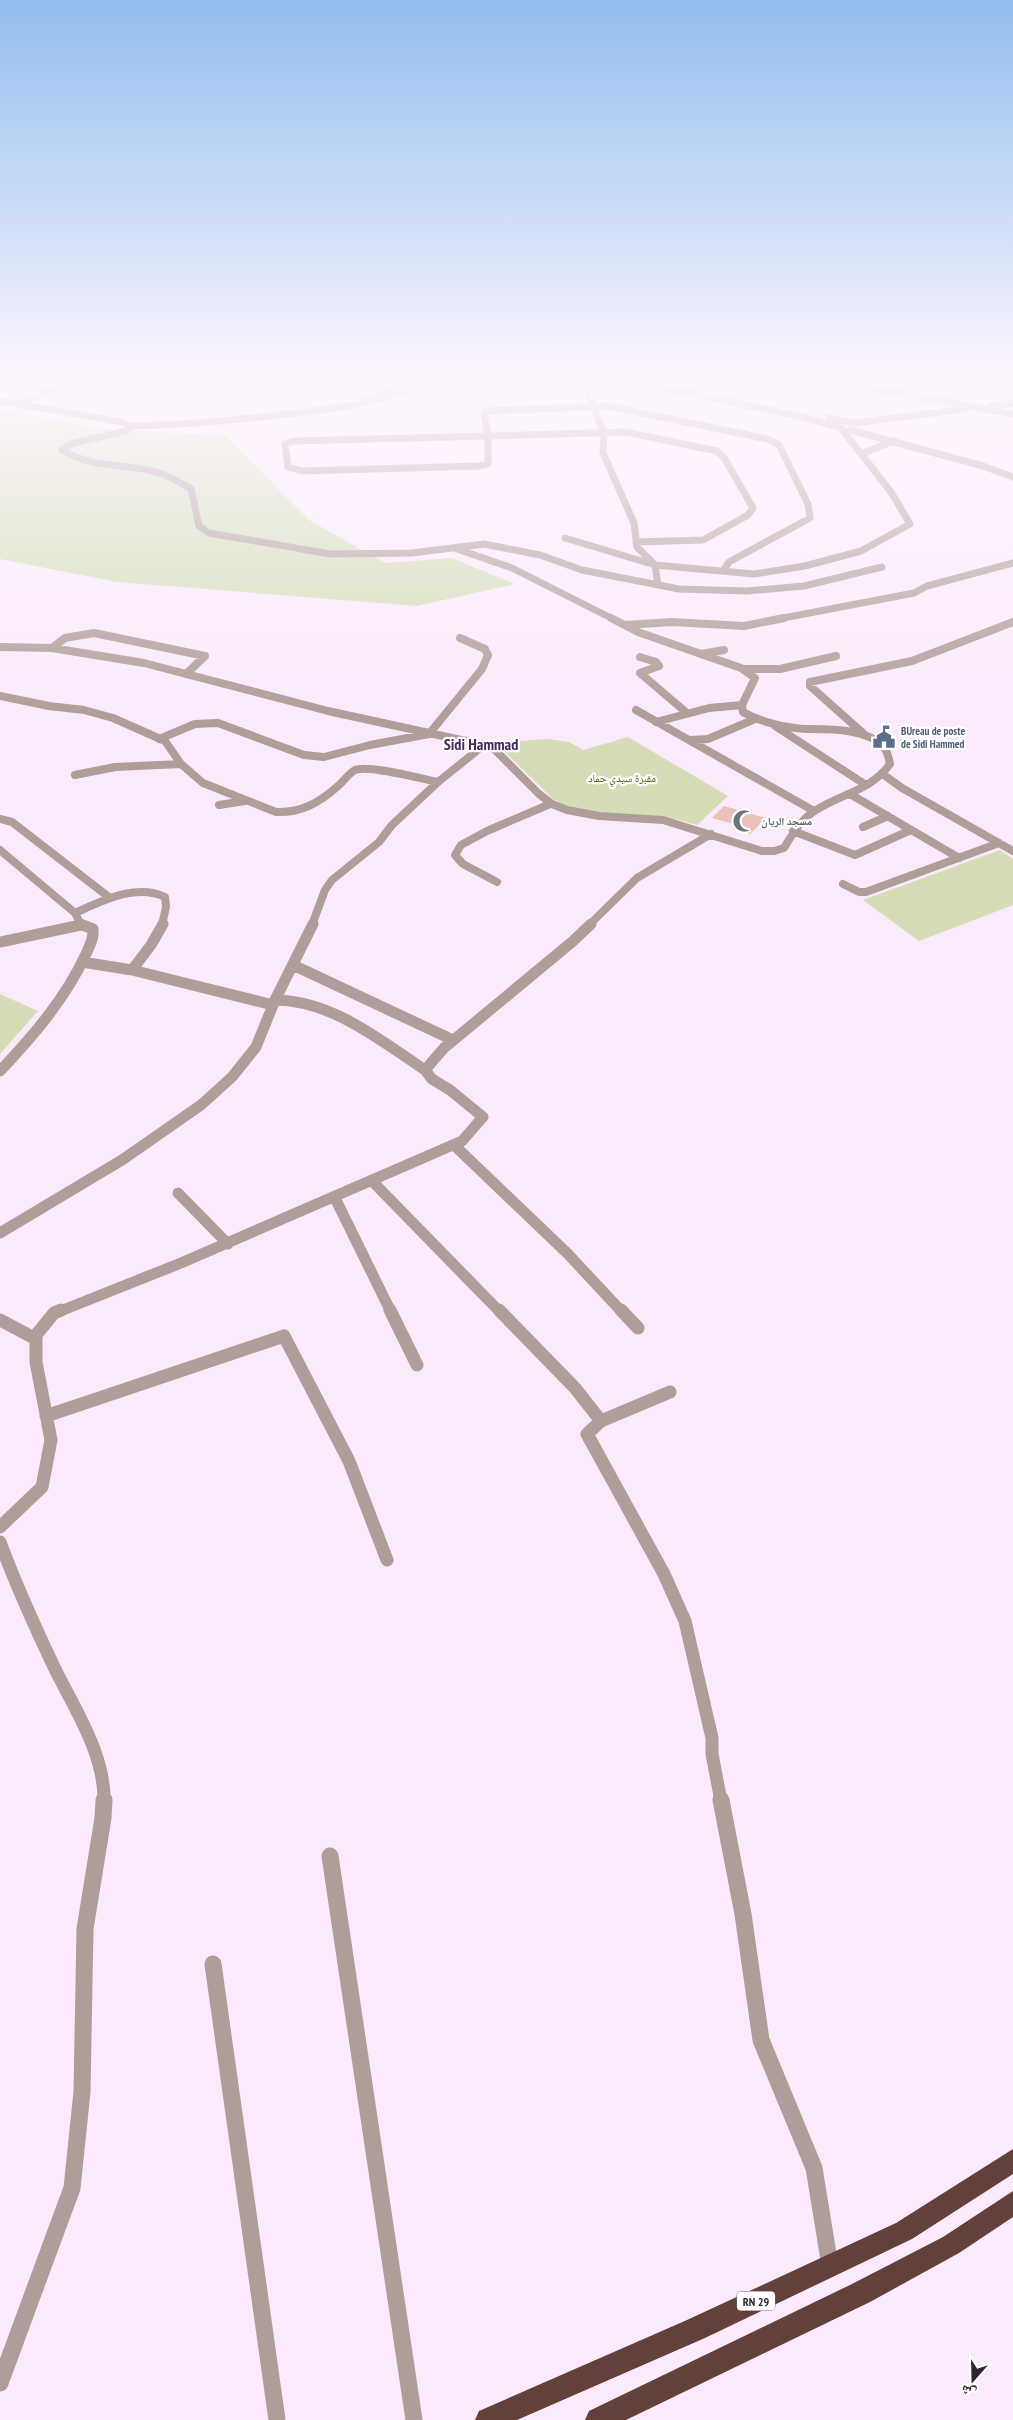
<svg xmlns="http://www.w3.org/2000/svg" width="1013" height="2420" font-family="'PT Sans Narrow','Noto Naskh Arabic',sans-serif">
<rect width="100%" height="100%" fill="#fbeafc"/>
<path fill="#d4ddb6" d="M0,378H69L22,397L0,393Z
M0,410L98,428L226,436L309,520L385,563L452,558L515,584L417,606L117,582L0,559Z
M628,737L728,796L697,825L675,819L601,815L569,808L552,798L505,752L519,741L547,739L569,742L583,750Z
M1000,850L1013,859V905L919,941L863,900Z
M0,994L38,1011L0,1054Z"/>
<path fill="#eac0b8" d="M724,806L766,818L750,834L733,829L738,825L712,818Z"/>
<g fill="none" stroke-linecap="round" stroke-linejoin="round">
<path stroke="#af9d99" stroke-width="7" d="M591,378L586,389L604,433L603,453L634,523L637,547L655,565L658,585
M617,378L798,416L839,427
M818,378L1013,414
M428,387L446,378
M380,395L414,378
M0,401L122,422L130,426L126,431L70,444L62,450C93,469 127,463 160,473C171,477 181,483 191,489L199,526L209,533L330,554L412,553L484,544L540,555L582,570L679,589L747,591L804,586L882,567
M18,404L80,378
M991,406L1013,403
M829,418L850,422
M853,423L965,409
M130,426C180,425 229,421 278,415C334,409 382,404 433,378
M850,430L983,466L1013,477
M488,436V464L479,466L302,471L288,467L285,444L293,441Z
M488,436L484,413L487,411L608,406L767,439L779,445L808,504L810,518L729,562L723,571
M488,436L626,432L717,451L725,459L753,508L748,515L703,540L636,542
M861,454L894,441
M565,538L655,565L754,574L805,566L861,551L910,524L891,492L841,428
M457,549L512,568L613,619
M778,619L914,593L927,586L1013,563"/>
<path stroke="#af9d99" stroke-width="8" d="M625,625L672,622L744,626L784,618
M0,647L52,648L144,663L328,711L484,745L494,749L539,794L552,804L567,810L599,816L663,820L762,851H774L784,848C792,835 800,821 813,812C839,794 871,791 890,764C889,760 888,753 885,749C870,728 829,729 806,729C786,728 760,722 743,712L742,705L755,678L741,668L638,632L611,618
M52,648L65,638L94,633L205,656L186,674
M701,654L724,650
M640,657L656,662L659,666L640,673L687,713
M745,669H780L836,656
M0,696L49,706L84,710L113,718L165,741L181,764L203,783L276,812C301,813 319,803 338,786C343,782 349,773 355,770C368,764 422,779 438,782
M636,710L814,811
M656,722L709,708L742,705
M775,726L866,785
M864,734L810,686V682L912,661L1013,622
M159,739L195,724L218,723L304,755L324,757L370,745L429,734L482,669L488,655L485,649L460,638
M691,740L708,739L755,719
M75,775L115,767L181,764
M884,775L902,788L1013,851
M850,794L959,858
M219,805L245,801
M0,819L12,822L110,898
M863,827L888,816
M793,831L855,855L911,830
M0,850L75,913L81,925
M497,882L463,864L455,855L461,845L487,831L550,804
M843,884L859,892H866L999,843
M75,913C102,901 136,883 165,897L166,907L162,925
M312,925L325,890L332,880L379,842L392,825L438,782L484,745
M589,925L637,878L711,834"/>
<path stroke="#af9d99" stroke-width="11" d="M0,942L81,925
M82,962L132,970L273,1005
M293,965L453,1040
M132,970L151,945L163,924
M275,1000C331,1000 380,1040 425,1070
M0,1071C34,1035 65,999 86,954C90,945 94,938 93,929L80,924
M454,1145L568,1254L622,1312
M372,1181L500,1312
M178,1193L228,1244
M335,1198L391,1312
M0,1233L122,1160L201,1105L232,1077L256,1047L275,1000L313,924
M58,1312L181,1263L462,1141L483,1117L450,1090L432,1079L425,1070L444,1048L572,942L591,924"/>
<path stroke="#af9d99" stroke-width="13" d="M390,1310L417,1365
M499,1310L575,1388L601,1421
M621,1310L638,1328
M0,1320L36,1339
M670,1392L601,1421L587,1434L664,1574L685,1621L712,1738V1754L721,1801
M46,1416L284,1336L349,1461L387,1560
M0,1527L42,1487L51,1440L36,1362V1335L54,1313L61,1310
M0,1542C16,1585 35,1627 55,1669C75,1709 105,1755 104,1801"/>
<path stroke="#af9d99" stroke-width="17" d="M721,1800L743,1914L761,2040L814,2168L830,2266
M330,1856L414,2420
M213,1964L277,2420
M0,2383L72,2188L82,2092L85,1929L103,1818L104,1800"/>
<path fill="#63413a" fill-rule="evenodd" d="M1013,2149V2174L912,2239L705,2338L517,2420H475L479,2411L687,2320L896,2223Z
M1013,2191V2217L959,2253L870,2302L626,2420H585L589,2411L852,2284L943,2237Z"/>
</g>
<linearGradient id="sky" x2="0" y2="1"><stop stop-color="#92beef"/><stop offset="0.53" stop-color="#fdf6fe"/><stop offset="1" stop-color="#fdf6fe" stop-opacity="0"/></linearGradient>
<rect width="1013" height="716" fill="url(#sky)"/>
<defs>
<symbol id="civic-bare" viewBox="-9 -9 18 18"><path d="M-.6-6.5H3V-4.5H.6V-3L4-1V1h2V6H-6V1h2V-1L-.6-3ZM-1.2 2.5V6h2.4V2.5Z" fill="#5c6f8a" stroke="#fff" stroke-width="2.5" paint-order="stroke"/></symbol>
<symbol id="mosque-bare" viewBox="-9 -9 18 18"><path d="M3.5-4.9A6 6 0 1 0 3.5 4.9A5 5 0 1 1 3.5-4.9Z" fill="#6b7280" stroke="#fff" stroke-width="2.5" paint-order="stroke"/></symbol>
</defs>
<g fill-rule="evenodd">
<use href="#civic-bare" x="868" y="721" width="32" height="32"/>
<use href="#mosque-bare" x="728" y="805" width="32" height="32"/>
</g>
<g text-anchor="middle" dominant-baseline="central" stroke-width="4.5" stroke-linejoin="round" paint-order="stroke">
<g font-size="11" font-weight="bold" fill="#4e5e75" stroke="#fff" text-anchor="start">
<text x="901" y="731">BUreau de poste<tspan x="901" dy="13">de Sidi Hammed</tspan></text>
</g>
<g font-size="11" fill="#505c0c" stroke="#fff">
<text x="622" y="778">مقبرة سيدي حماد</text>
</g>
<g font-size="11" font-weight="bold" fill="#5b616d" stroke="#fff" text-anchor="start">
<text x="761" y="821">مسجد الريان</text>
</g>
<rect fill="#fff" stroke="#6d666e" stroke-width="1" x="737" y="2291.5" width="38" height="19" rx="4"/>
<g font-size="12" font-weight="bold" fill="#2f2530">
<text x="756" y="2301">RN 29</text>
</g>
<g font-size="16" font-weight="bold" fill="#482760" stroke="#fff">
<text x="481" y="744">Sidi Hammad</text>
</g>
</g>
<g transform="translate(973 2380) rotate(200)" stroke="#ffffff" stroke-width="4" paint-order="stroke">
<path d="M0-4L9 19L0 12L-9 19Z" fill="#2f2530"/>
<text y="-8" font-size="14" font-weight="bold" text-anchor="middle" fill="#2f2530">ش</text>
</g>
</svg>
